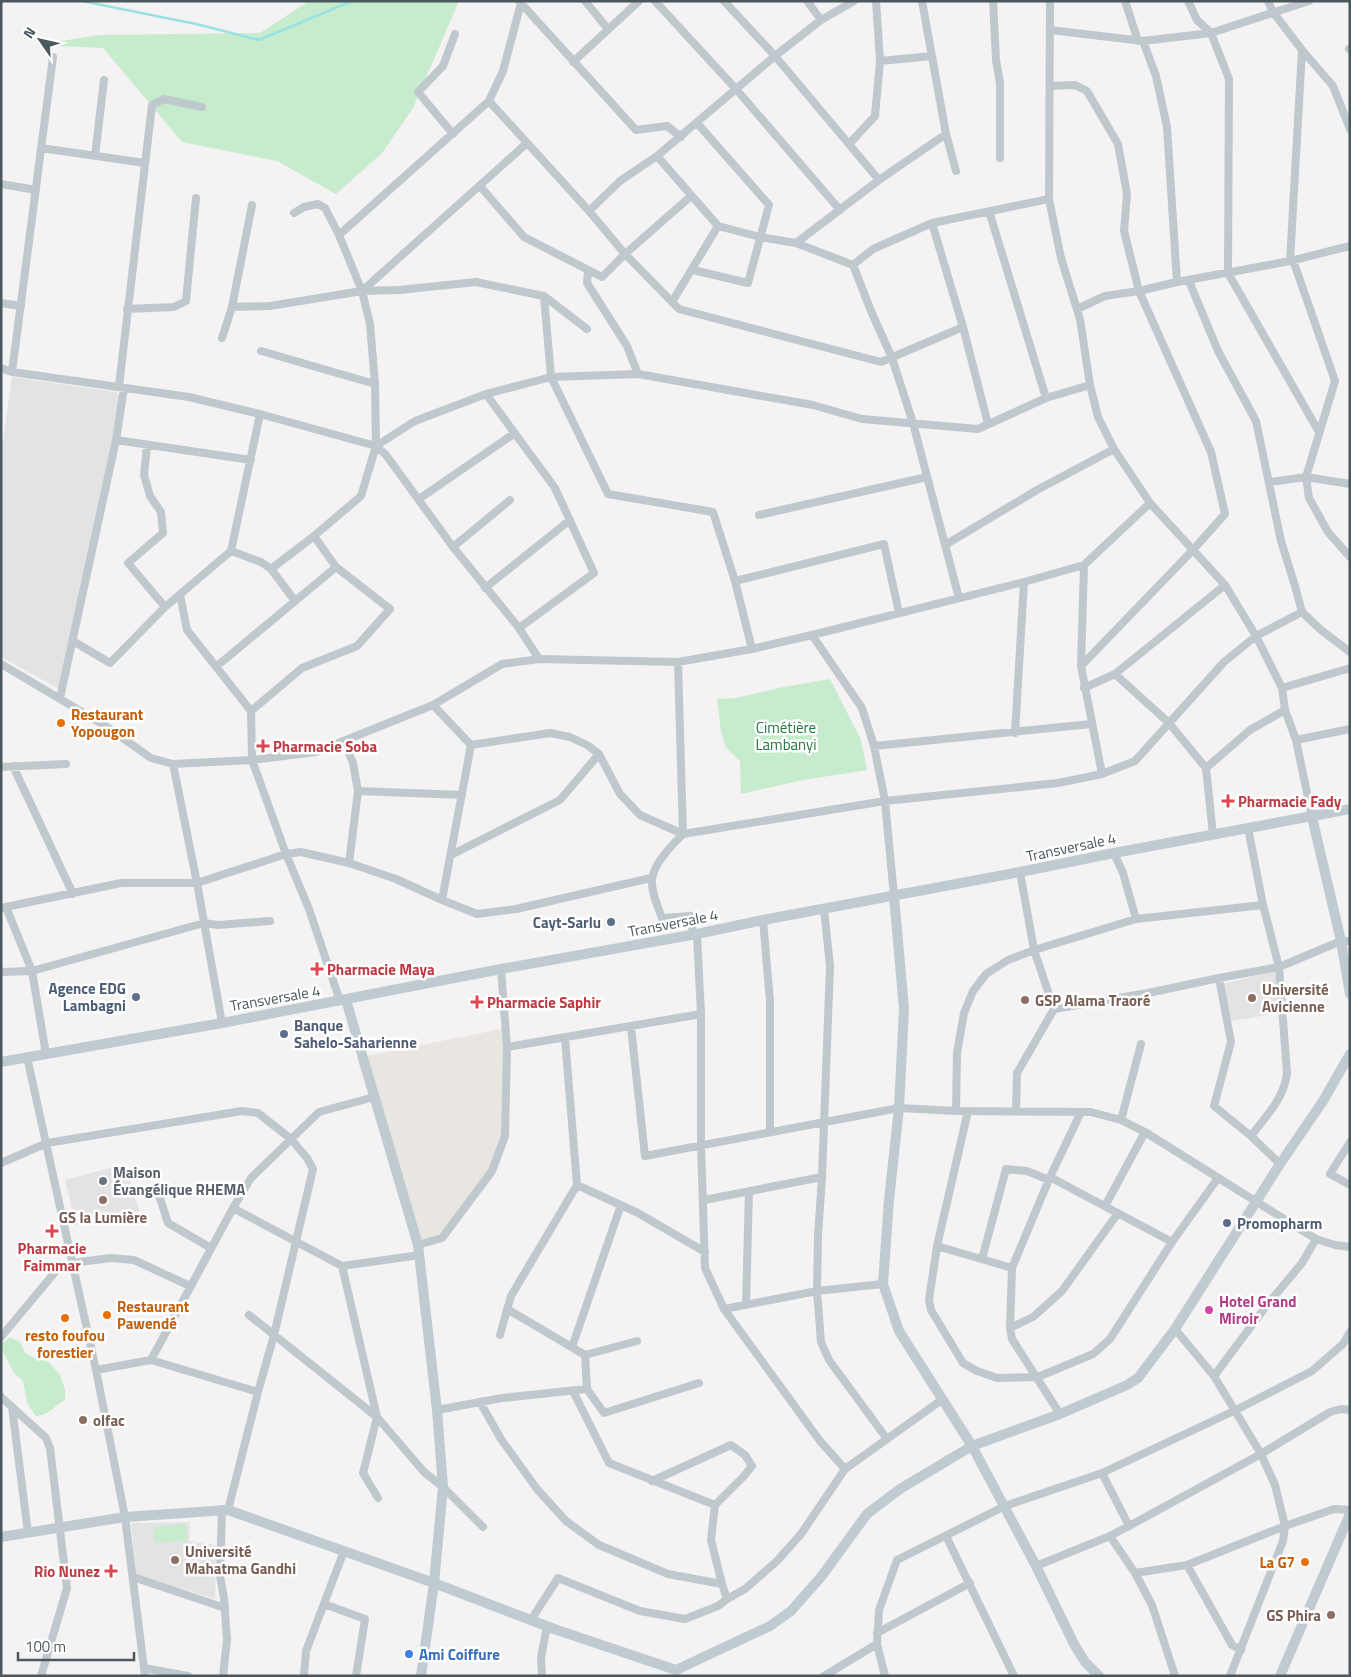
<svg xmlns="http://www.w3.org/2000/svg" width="1351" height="1677" font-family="'Titillium Web',sans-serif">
<rect width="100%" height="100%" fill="#f4f2f2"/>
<path fill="#e9e5e0" d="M506,1028L504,1136L488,1174L441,1233L414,1245L357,1058Z"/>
<path fill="#e4e3e3" d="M12,377L116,392L120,396L105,479L61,690L1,657V454Z
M1275,971L1280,1013L1231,1021L1223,984Z
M125,1164L141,1217L76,1225L65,1180Z
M190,1522L189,1541L216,1545L215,1599L136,1575L131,1523Z"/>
<path fill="#c6ebcd" d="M309,1H459L413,108L382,153L336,194L277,161L182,142L103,48L35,45L100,35L260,33Z
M830,679L861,740L867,770L803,780L741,794L740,761L725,746L721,731L717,699L736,698L779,688Z
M10,1337L20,1342L25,1353L36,1359L47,1361L53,1367L60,1375L65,1389V1400C53,1406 50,1415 36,1416L27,1403L23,1381L14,1373L2,1350V1344Z
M186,1524L187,1540L155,1543L154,1527Z"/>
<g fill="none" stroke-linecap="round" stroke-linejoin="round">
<path stroke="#99e2e3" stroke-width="2.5" d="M82,1L196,24L259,40L352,1"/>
<path stroke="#bfc8cc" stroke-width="8" d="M519,1L636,130L667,126L681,137
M585,1L608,29
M655,1L736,89L840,210
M724,1L775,56L879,180
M807,1L821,20
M922,1L946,134L956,171
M993,1L996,60L1000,83V158
M1050,1L1049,199L1061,258L1080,319L1090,385L1098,417L1114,449L1150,503L1225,585L1256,636L1282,688L1285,710L1296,740L1312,817
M1125,1L1138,41
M1188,1L1197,20L1211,33L1229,79L1228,273L1319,432
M1268,1L1273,12L1302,50L1333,86L1350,129
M1050,30L1143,41L1211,33L1309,1
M1143,41L1156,76L1167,127L1177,282
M1349,49L1350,50
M880,61L932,56
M573,62L639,1
M1051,86L1075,85L1087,91L1118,144L1127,194L1124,231L1139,291L1211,452L1225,514L1192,551L1081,666
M489,101L589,211L625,254L679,309L881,362L963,327
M453,134L418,92L443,66L455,34
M850,143L875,116L880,61L876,1
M41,148L145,163
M95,156L104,80
M657,156L718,226L760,237L796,243L853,265L871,311L892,358L913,423L959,598
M1,184L36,190
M480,186L524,237L602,277L625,254L691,196
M589,211L620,181L657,156L775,56L821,20L854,1
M989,211L1046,398
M294,213L304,207L318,204L325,208L339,235L362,291L370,324L375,384L376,446L386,455L453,547L519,628L539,659
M932,223L963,327L988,424
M339,235L489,101L503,71L521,3
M796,243L879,180L946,134
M1293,260L1335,381L1306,477L1309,498L1328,532L1350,557
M1290,261L1302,50
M853,265L873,249L932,223L1049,199
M588,270L587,283L627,346L638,374
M693,270L748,283L769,205L697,123
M1189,281L1218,351L1256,421L1281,541L1295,586L1302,612L1321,630L1350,652
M362,291L527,143
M544,296L551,377L608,494L713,512L735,581L752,649
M672,302L718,226
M1,303L21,306
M232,307L270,306L362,291L399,290L476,282L544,296L587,329
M127,309L174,307L186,301L196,198
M1077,309L1105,296L1139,291L1177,282L1290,261L1350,246
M222,338L232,307L252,205
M261,351L375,384
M1,368L12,372L189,397L260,414L376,446
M12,372L53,57
M119,386L152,105L164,99L202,107
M486,394L555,488L594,573L519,628
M116,440L251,460
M147,446L144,475L150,496L161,512L163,533L128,563L165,607
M1270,482L1306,477L1350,484
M419,499L515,433
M759,515L927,477
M945,545L1037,490L1114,449
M453,547L510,500
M231,551L261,562L271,569L295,601
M1084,565L1081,666L1102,774
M271,569L314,536L361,496L376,446L415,421L486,394L551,377L638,374L813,405L862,419L978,429L1046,398L1090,385
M735,581L884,544L899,613
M485,588L570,520
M180,595L187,630L251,711L252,760L286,854L309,909L340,1001
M812,635L862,708L874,746L885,801L894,896
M73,641L110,663L165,607L231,551L260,414
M1,664L104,725L151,758L173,764L252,760L316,752L433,705L502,664L539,659L678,662L752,649L812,635L1024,582L1084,565L1150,503
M217,666L336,567
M1115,674L1169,723L1206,768L1250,730L1285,710
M1084,688L1115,674L1225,585
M1282,688L1350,668
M60,698L116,440L124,388
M433,705L471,745L442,900
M251,711L302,668L357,646L390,609L336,567L314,536
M1015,733L1024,582
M1296,740L1350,729
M344,741L353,763L358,791L349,863
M471,745L550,733L570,737L587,745L599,754L620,794L640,815L683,834L678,662
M874,746L1091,724
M173,764L197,883L222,1023
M13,766L73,894
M1,767L66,764
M1206,768L1213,835
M358,791L462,795
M1248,828L1263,905L1279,967L1287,1073C1284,1099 1266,1116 1251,1136
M1114,853L1123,873L1136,919
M451,855L560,800L599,754
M1020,872L1034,950L1054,1009
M6,907L32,971L46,1054
M1,908L121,883H197L286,854L301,852L349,863L396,879L442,900L477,914L516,909L651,878
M824,909L830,966L822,1177L818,1236L817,1291L821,1342L829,1360L887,1439
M763,920L770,1001V1132
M697,934L701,1014V1146L705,1268L724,1309L820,1441L845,1469
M693,935L691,916L662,918C658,907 651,892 652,880C653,864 672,845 683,834L885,801L1058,783L1102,774L1135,761L1224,662L1256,636L1302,612
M1,972L32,971L204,923L218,925L270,921
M1219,978L1231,1042L1214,1106L1251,1136L1280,1164
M631,1027L645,1156L899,1108L956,1111L1091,1112L1121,1120L1145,1132L1316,1239L1335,1245L1350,1247
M507,1047L701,1014
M27,1057L96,1370L125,1517L145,1676
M956,1111L957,1053L964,1013L973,991L986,974L1008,960L1034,950L1136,919L1263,905
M968,1111L937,1246L929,1300L931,1310L963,1363L977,1371L997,1378L1038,1377L1093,1354L1110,1339L1172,1242L1218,1178
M1016,1111L1017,1073L1054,1009L1148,993L1219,978L1279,967L1341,941H1350
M1121,1120L1141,1044
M1350,1142L1330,1174L1350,1185
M1,1163L47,1143L242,1111L258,1113L291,1139L307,1158L313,1169L274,1335L258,1392L228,1510
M1050,1177L1172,1242
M577,1185L638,1213L705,1252
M157,1189L168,1223L211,1248
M704,1200L822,1177
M1105,1206L1145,1132
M233,1208L342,1266L420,1255
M418,1245L442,1238L492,1171L505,1136L507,1047L501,969
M937,1246L1012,1268
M982,1259L1006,1169L1027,1171L1049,1180
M342,1266L377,1417L363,1473L378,1498
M746,1304L749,1191
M507,1309L585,1355L637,1341
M724,1309L817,1291L883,1284
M249,1315L377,1417L424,1472L443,1487L483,1527
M1010,1328L1033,1317L1062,1291L1118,1213
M1175,1329L1214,1376L1261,1454L1275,1485L1285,1526L1283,1541L1230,1676
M500,1335L511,1296L577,1185L565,1038
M1,1337L56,1271L72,1263L111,1258L134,1260L190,1286
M572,1347L621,1205
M151,1360L233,1208L251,1178L319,1112L374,1097
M96,1370L151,1360L258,1392
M1214,1376L1267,1305L1302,1263L1316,1239
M587,1389L604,1413L699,1383
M573,1391L609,1463L715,1505
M1,1397L46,1438L50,1448L67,1588L41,1676
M480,1402L501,1439L537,1489L566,1521L599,1545L668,1574L722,1584L727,1599L745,1589L777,1561L801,1534L845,1469L943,1399
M12,1407L28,1533
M437,1410L502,1398L587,1389L585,1355
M1060,1414L1012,1339L1010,1328L1012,1268L1050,1177L1081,1112
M1102,1473L1129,1526
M652,1481L731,1445L745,1455L752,1466L744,1476L715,1505L711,1540L722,1584
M222,1509L220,1576L224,1598L227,1640L223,1676
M946,1536L1014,1676
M1110,1536L1135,1573L1152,1605L1175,1676
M1187,1565L1232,1645L1241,1650
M1036,1566L1110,1536L1129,1526L1261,1454L1330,1412L1341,1409L1350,1410
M1135,1573L1187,1565L1285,1526L1334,1509L1350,1510
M133,1577L225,1608
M324,1604L365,1619L356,1676
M531,1620L558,1578L640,1611L685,1619L718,1606L727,1599
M877,1633L970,1583
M144,1668L188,1676
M304,1676L306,1651L344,1551
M542,1676L541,1658L547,1626
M824,1676L877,1644
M885,1676L877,1644L879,1610L897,1560L1005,1506L1102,1473L1236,1410L1312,1371L1343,1344L1350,1332"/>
<path stroke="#c0cbd1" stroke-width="10" d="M1312,817L1341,941L1350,994
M894,896L904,1009L899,1108L889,1200L883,1284L899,1331L972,1446L1036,1566L1074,1644L1085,1662L1099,1676
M346,1000L418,1245L437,1410L443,1487L434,1583L421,1676
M1,1062L222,1023L501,969L697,934L763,920L1020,872L1114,853L1350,809
M1,1537L125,1517L228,1510L434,1583L557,1630L676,1670L770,1626L791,1611L821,1577L867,1514L900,1489L972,1446L1060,1414L1127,1385L1138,1378L1175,1329L1280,1164L1323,1101L1350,1054
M1280,1676L1350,1514"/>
</g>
<g fill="#e8710a" stroke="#fff" stroke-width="2">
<circle cx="61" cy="723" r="5"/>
<circle cx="107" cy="1315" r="5"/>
<circle cx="65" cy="1318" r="5"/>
<circle cx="1305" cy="1562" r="5"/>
</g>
<g fill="#e0444e" stroke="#fff" stroke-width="2">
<path d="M260.5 738.5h5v5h5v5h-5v5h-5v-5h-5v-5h5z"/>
<path d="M1225.5 793.5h5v5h5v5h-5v5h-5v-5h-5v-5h5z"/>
<path d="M314.5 961.5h5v5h5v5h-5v5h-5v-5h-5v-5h5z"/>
<path d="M474.5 994.5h5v5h5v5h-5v5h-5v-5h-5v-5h5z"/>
<path d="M49.5 1223.5h5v5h5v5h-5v5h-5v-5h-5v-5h5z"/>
<path d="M108.5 1563.5h5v5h5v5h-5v5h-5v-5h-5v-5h5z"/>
</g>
<g fill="#5c6f8a" stroke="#fff" stroke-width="2">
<circle cx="611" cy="922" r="5"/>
<circle cx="136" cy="997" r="5"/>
<circle cx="284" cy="1034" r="5"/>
<circle cx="1227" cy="1223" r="5"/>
</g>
<g fill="#8d6e63" stroke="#fff" stroke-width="2">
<circle cx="1252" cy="998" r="5"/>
<circle cx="1025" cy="1000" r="5"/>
<circle cx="103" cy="1200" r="5"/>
<circle cx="83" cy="1420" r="5"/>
<circle cx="175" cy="1560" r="5"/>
<circle cx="1331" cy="1615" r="5"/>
</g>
<circle fill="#6b7280" stroke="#fff" stroke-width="2" cx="103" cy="1181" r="5"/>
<circle fill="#d1479c" stroke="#fff" stroke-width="2" cx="1209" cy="1310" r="5"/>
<circle fill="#3f7fe0" stroke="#fff" stroke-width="2" cx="409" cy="1654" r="5"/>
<g text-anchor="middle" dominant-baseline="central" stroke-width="5" stroke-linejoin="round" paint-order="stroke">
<g font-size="15" font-weight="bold" fill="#c56008" stroke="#fff" text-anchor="start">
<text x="71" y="714">Restaurant<tspan x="71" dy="17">Yopougon</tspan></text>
<text x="117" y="1306">Restaurant<tspan x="117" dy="17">Pawendé</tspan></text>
<text x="65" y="1335" text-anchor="middle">resto foufou<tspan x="65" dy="17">forestier</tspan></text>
<text x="1295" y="1562" text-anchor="end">La G7</text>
</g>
<g font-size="15" fill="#23773d" stroke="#fff">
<text x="786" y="727">Cimétière<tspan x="786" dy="17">Lambanyi</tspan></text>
</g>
<g font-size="15" font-weight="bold" fill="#be3a42" stroke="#fff" text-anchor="start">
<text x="273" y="746">Pharmacie Soba</text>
<text x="1238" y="801">Pharmacie Fady</text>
<text x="327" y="969">Pharmacie Maya</text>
<text x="487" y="1002">Pharmacie Saphir</text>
<text x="52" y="1248" text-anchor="middle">Pharmacie<tspan x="52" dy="17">Faimmar</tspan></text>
<text x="100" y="1571" text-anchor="end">Rio Nunez</text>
</g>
<g font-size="15" fill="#4b585d" stroke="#fff">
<text transform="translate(1071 847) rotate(-12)">Transversale 4</text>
<text transform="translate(673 923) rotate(-11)">Transversale 4</text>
<text transform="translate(275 998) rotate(-10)">Transversale 4</text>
</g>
<g font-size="15" font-weight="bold" fill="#4e5e75" stroke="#fff" text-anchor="end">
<text x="601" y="922">Cayt-Sarlu</text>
<text x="126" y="988">Agence EDG<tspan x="126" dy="17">Lambagni</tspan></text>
<text x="294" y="1025" text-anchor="start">Banque<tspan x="294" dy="17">Sahelo-Saharienne</tspan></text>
<text x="1237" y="1223" text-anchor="start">Promopharm</text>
</g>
<g font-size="15" font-weight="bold" fill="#785e54" stroke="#fff" text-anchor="start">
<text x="1262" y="989">Université<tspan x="1262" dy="17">Avicienne</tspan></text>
<text x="1035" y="1000">GSP Alama Traoré</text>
<text x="103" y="1217" text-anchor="middle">GS la Lumière</text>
<text x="93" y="1420">olfac</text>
<text x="185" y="1551">Université<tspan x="185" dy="17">Mahatma Gandhi</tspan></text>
<text x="1321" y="1615" text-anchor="end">GS Phira</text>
</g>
<g font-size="15" font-weight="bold" fill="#5b616d" stroke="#fff" text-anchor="start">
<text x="113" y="1172">Maison<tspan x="113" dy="17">Évangélique RHEMA</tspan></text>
</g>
<g font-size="15" font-weight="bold" fill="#b23c85" stroke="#fff" text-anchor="start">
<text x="1219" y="1301">Hotel Grand<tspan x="1219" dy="17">Miroir</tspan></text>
</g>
<g font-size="15" font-weight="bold" fill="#366cbe" stroke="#fff" text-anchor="start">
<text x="419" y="1654">Ami Coiffure</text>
</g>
</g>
<rect width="1351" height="1677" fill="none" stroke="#4b585d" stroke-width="5"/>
<g transform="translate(40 40) rotate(304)" stroke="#ffffff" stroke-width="4" paint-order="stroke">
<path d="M0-4L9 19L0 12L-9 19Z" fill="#4b585d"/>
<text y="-8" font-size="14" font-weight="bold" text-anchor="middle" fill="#4b585d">N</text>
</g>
<path d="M18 1652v8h116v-8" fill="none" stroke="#4b585d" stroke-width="2.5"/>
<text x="25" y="1652" font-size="15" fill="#4b585d" stroke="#ffffff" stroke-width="4" paint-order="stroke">100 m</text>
</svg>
